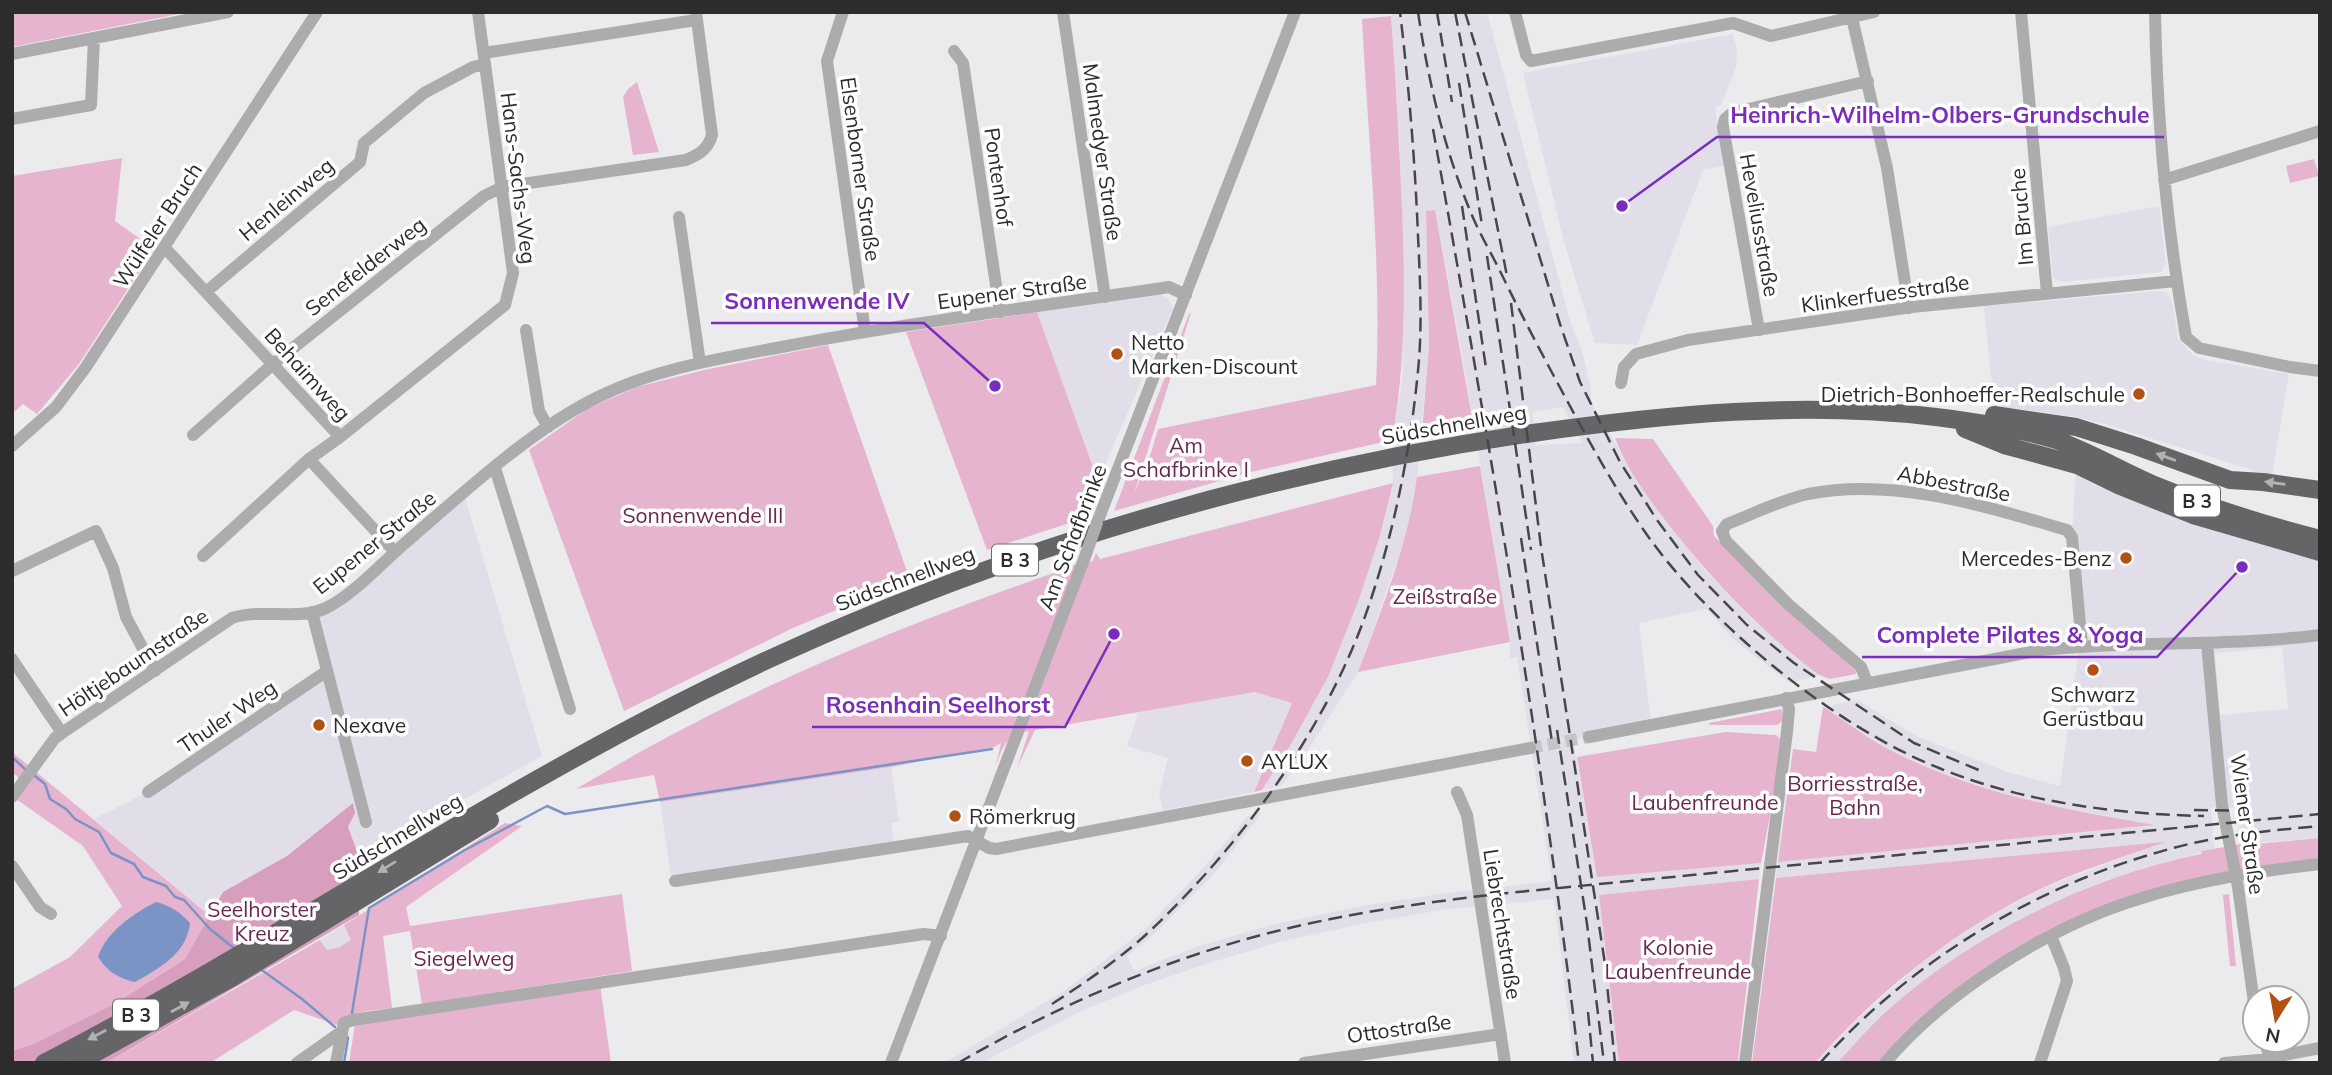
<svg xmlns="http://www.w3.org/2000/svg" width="2332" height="1075" font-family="Mulish,sans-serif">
<rect width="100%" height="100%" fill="#ebeaed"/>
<path fill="#e2dee9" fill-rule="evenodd" d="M1391,12H1487L1569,317L1583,355L1591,389V403L1645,492L1704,569L1754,621L1819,675L1790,683L1734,640L1706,609L1639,623L1651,724L1573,740L1597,876L1761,863L1759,879L1599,895L1619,1063H1574L1554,899L1448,909L1365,923L1279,942L1206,964L1142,986L1079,1012L981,1063H945L1067,989L1146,928L1205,866L1248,816L1262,813L1214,874L1153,935L1127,956L1134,971L1199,946L1275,924L1362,906L1447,893L1552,881L1517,657L1510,658V642L1460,343L1435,210L1426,212L1429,345L1417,477L1413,507L1404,542L1358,672L1308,750L1282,786L1262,790L1290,746L1328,677L1358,602L1393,483L1392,440L1402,383L1404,294L1400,150ZM1563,407L1582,443L1536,445L1532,412Z
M1733,34L1737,51L1736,67L1721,105L1715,107L1724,166L1703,170L1637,345L1595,343L1564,242L1523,73Z
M2159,206L2166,263L2161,272L2061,282L2053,277L2048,227Z
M2160,291L2168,293L2172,301L2178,338L2193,355L2206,360L2289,374L2272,476L2105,424L2071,416L1994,406L1984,306Z
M1161,294L1169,299L1173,308L1098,481L1037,312Z
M2076,468L2320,549V838L2242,844L2236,808L2211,807L2214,849L2143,868L2099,883L2015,923L1943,967L1889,1009L1837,1063H1815L1853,1023L1930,955L1997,912L2050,885L2162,843L1776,878L1778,862L2151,825L2029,801L1938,772L1894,752L1823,707L1857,700L1916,736L2007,772L2060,786L2078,656L2082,645L2072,537ZM2282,647L2288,709L2220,715L2215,653Z
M464,494L542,756L359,857L348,827L355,813L353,803L287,856L223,892L210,916L94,819L148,792L327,671L312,612L325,609Z
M1255,692L1292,702L1254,792L1163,811L1159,793L1168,758L1127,746L1139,712Z
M891,767L899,822L891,823L894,841L671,876L660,802Z
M344,925L352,940L340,947L327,950L320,940Z"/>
<path fill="#e7b4cf" d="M12,12H189L12,47Z
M1391,16C1396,80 1399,143 1402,207C1405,287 1406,362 1392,440L1251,472L1114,511L1189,314L1191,313L1134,494L1151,453L1158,429L1376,385C1382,262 1368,141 1362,19Z
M637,82L659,152L633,155L623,97L628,89Z
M122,158L115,221L154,249L79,364L37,414L23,404L12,414V176Z
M2314,159L2319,176L2290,183L2286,166Z
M1435,210L1473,423L1422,433L1429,345L1426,211Z
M1037,312L1098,481L1091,516L987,550L906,332Z
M828,345L910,580L795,627L624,711L529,450L587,409L637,387L704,370Z
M1615,438L1653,439L1713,526L1714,536L1784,605L1856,671V674L1830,679L1819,675C1763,633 1716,584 1673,530C1651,502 1628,472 1615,438Z
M1480,466L1510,642L1358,672C1382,608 1408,545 1417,477Z
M1393,483L1380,535L1358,602L1328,677L1290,746L1262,790L1254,792L1292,703L1255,692L1035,730L1017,768L1029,731C1007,734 1003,746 996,765L1001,743L994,747L891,767L660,802L654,775L576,789C604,773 632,756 660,741C786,673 919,619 1054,573L1055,569L1093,561L1096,553L1100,559Z
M1823,707C1847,722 1870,740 1896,753C1976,793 2066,810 2154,825L1778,862L1793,749L1816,752Z
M1782,709L1783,721L1777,725H1709V723Z
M1726,732L1776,735L1784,742L1761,863L1597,877L1577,757Z
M12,752L210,916L185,959L114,1004L33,1044L12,1051V989L70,957L122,906L83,846L16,799L26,784L12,772Z
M505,823L522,826L406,907L410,926L622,894L632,971L422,1004L410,931L383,936L392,1008C376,1010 348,1011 337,1025L294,1010L210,1063H106L320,940L327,950L340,947L351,940L344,925Z
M2320,838V865L2140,898L2000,965L1885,1063H1837C1854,1045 1870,1026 1889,1009C1972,935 2092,875 2201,854L2202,851L2252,842L2257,844Z
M2165,842C2127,856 2087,868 2049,885C1960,926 1879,989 1815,1063H1752L1776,878Z
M1759,879L1738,1061L1619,1063L1599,895Z
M2229,894L2236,966H2230L2223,895Z
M600,984L611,1063H349L355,1024Z"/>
<path fill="#d89ebe" d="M353,803L355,813L348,827L359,857V915L106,1063H12V1051L33,1044L114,1004L185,959L223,892L287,856Z"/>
<path fill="#7a94c5" d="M156,902C171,906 180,912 190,923C187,953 160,968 135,982C118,978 108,972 98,957C106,932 134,913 156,902Z"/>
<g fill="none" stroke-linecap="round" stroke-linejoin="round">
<path stroke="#7a94c5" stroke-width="2.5" d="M12,757L26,770
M35,776L45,784L50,799L66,809L75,819L99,832L111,853L134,864L143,877L166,886L175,897L184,900L210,929L235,949
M259,968L302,999L335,1027
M352,1013L369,908L465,850L547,806L565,814L992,749
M344,1063L348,1038L346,1036"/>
<path stroke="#c5c4c7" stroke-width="12" stroke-dasharray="12 6" stroke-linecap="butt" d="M1530,748L1589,737"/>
<path stroke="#acacad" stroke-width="12" d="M843,12L827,61L865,332
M1063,12L1105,297
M1515,12L1526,55L1531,61L1733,23L1771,36L1874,12
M2021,12L2047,293
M2155,12C2157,121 2167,230 2186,337L2199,348L2290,367L2320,371
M1852,18L1887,168L1909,308
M954,51L963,63L1000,312
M484,53L696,20
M12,54L228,12
M12,119L91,105L94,38
M2164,180L2320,131
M679,217L700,363
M165,248L340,437L309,459L395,552
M207,291L360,162L364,143L424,93L473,67L485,64
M526,330L539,411L548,427
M1759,330L1723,127L1725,119L1732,113L1868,81
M1621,383L1624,367L1636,354L1688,340L1912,307L2176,281
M193,435L273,364L484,196L502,187L686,160C700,154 708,149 712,135L696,12
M340,437L505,305L513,273L478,12
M12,446L56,407L86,367L317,12
M495,468L570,709
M1097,523L1295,12
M203,556L309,459
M12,571L96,531L113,568L126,617L155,671
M312,612L366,822
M2207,644L2222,805L2238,887L2255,1010
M12,659L62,733L232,618C261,608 299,621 326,608C353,595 381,564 404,544C462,494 529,431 598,397C656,368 723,358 787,346C913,322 1042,306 1169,287L1186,295
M1867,682L1861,667L1788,604L1726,541L1722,531L1727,524C1753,514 1781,500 1808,494C1894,477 1984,506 2067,530L2072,537L2082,646
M1589,737L2041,650C2133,640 2227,647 2320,635
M148,792L327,671
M1457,792L1467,815L1505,1063
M12,797L55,738L62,733
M12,866L40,907L51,914
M675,881L968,836L989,848L996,849L1530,748
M2264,1040L2272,1063
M297,1063L341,1032
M336,1063L344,1023L353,1020L876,941L924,934L941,936
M891,1063L1086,554
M1304,1063L1501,1034
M1745,1063L1787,732L1789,709L1786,698
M1885,1063C1946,991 2051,925 2142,898C2199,880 2260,871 2320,864
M2040,1063L2067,981L2064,968L2051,936
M2224,1063L2259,1060L2320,1048"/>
<path stroke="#656568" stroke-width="18" d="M1994,415L2076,427L2136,446L2230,480L2263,482L2320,490
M1965,429L2004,445L2077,465L2120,486L2193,515L2320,552
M44,1063C247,958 437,830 640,723C918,576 1222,478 1533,433C1668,414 1800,401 1936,417C1976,422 2018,428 2056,440C2091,452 2123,472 2157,486C2209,507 2265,525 2320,539
M77,1063L233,977L490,820"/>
<path stroke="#474748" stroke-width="2.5" stroke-dasharray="14 7" stroke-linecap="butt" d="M1418,12C1428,79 1443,145 1469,208C1477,229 1489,249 1499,269C1515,302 1532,335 1549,367C1579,423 1609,480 1645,532C1709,624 1835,727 1939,768C2022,802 2115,814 2204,816
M1437,12L1452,102
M1455,12L1507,276
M1465,12L1560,324L1580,382L1620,462L1657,520L1698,575L1747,625L1794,663L1914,743L1981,771
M1459,83L1482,225
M1433,129C1489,440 1542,750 1579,1063
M1462,206L1486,368
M1487,256L1531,550
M1511,303L1541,547L1605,964L1615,1063
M1521,538L1552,742
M1557,730L1587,924L1604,1063
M2194,810L2257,811
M1052,1004C1086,982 1121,958 1151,930C1245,841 1332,721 1372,596C1397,520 1412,440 1419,360C1422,319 1420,277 1418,236C1415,161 1409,87 1400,12
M1588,1012L1593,1063
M958,1063C1059,1005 1164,959 1277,931C1349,913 1423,903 1497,894L2320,814
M1820,1063C1917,955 2048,878 2189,844C2232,834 2276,830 2320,826"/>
<path stroke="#acacad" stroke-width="12" d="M1086,554L1097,523"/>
</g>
<defs><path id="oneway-solid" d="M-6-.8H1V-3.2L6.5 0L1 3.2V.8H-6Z" transform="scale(1.75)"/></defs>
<g fill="#b2b2b4">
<use href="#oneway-solid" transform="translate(2166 457) rotate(-160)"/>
<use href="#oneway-solid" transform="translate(2275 483) rotate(-172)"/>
<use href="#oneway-solid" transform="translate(387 867) rotate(148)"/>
<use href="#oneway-solid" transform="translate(180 1007) rotate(-29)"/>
<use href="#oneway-solid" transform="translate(97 1035) rotate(152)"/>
</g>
<g fill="#b35112" stroke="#fff" stroke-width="2.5">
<circle cx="1117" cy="354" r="7"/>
<circle cx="2139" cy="394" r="7"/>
<circle cx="2126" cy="558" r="7"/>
<circle cx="2093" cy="670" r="7"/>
<circle cx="319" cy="725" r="7"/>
<circle cx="1247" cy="761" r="7"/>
<circle cx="955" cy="816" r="7"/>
</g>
<g text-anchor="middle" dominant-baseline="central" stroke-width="7" stroke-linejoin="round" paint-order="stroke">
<g fill="#fff" stroke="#6b6b6c" stroke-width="2">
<rect x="2174" y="485.5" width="46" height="31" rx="5"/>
<rect x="992" y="544.5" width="46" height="31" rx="5"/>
<rect x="113" y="999.5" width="46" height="31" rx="5"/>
</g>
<g font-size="19" font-weight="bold" fill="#2c2c2d">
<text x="2197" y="501">B 3</text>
<text x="1015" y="560">B 3</text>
<text x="136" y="1015">B 3</text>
</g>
<g font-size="21" fill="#2c2c2d" stroke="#fff">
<text transform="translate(1103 152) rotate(82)">Malmedyer Straße</text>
<text transform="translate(861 169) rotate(82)">Elsenborner Straße</text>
<text transform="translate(999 177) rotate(82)">Pontenhof</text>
<text transform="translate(519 178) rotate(83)">Hans-Sachs-Weg</text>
<text transform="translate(286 199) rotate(-40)">Henleinweg</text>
<text transform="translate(2021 217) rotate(-95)">Im Bruche</text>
<text transform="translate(157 225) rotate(-57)">Wülfeler Bruch</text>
<text transform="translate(1760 225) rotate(80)">Heveliusstraße</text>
<text transform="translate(365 266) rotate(-38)">Senefelderweg</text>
<text transform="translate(1012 291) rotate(-8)">Eupener Straße</text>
<text transform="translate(1885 293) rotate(-8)">Klinkerfuesstraße</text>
<text transform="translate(308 374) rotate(48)">Behaimweg</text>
<text transform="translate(1454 424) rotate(-10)">Südschnellweg</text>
<text transform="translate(1954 483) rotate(11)">Abbestraße</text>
<text transform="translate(1072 537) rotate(-69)">Am Schafbrinke</text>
<text transform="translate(374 542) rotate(-39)">Eupener Straße</text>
<text transform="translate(905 578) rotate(-21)">Südschnellweg</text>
<text transform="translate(133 662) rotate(-34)">Höltjebaumstraße</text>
<text transform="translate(227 716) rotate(-34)">Thuler Weg</text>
<text transform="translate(2248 824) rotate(82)">Wiener Straße</text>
<text transform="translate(397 836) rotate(-31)">Südschnellweg</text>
<text transform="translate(1503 924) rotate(81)">Liebrechtstraße</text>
<text transform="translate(1399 1028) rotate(-8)">Ottostraße</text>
</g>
<g font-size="21" fill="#2c2c2d" stroke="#fff" text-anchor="start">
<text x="1131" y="342">Netto<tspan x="1131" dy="24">Marken-Discount</tspan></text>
<text x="2125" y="394" text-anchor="end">Dietrich-Bonhoeffer-Realschule</text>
<text x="2112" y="558" text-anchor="end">Mercedes-Benz</text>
<text x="2093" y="694" text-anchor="middle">Schwarz<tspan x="2093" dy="24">Gerüstbau</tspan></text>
<text x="333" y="725">Nexave</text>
<text x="1261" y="761">AYLUX</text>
<text x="969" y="816">Römerkrug</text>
</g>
<g font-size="21" fill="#6a2650" stroke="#fff">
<text x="1186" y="445">Am<tspan x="1186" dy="24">Schafbrinke I</tspan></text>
<text x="703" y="515">Sonnenwende III</text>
<text x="1445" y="596">Zeißstraße</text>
<text x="1855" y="783">Borriesstraße,<tspan x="1855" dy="24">Bahn</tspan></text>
<text x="1705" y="802">Laubenfreunde</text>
<text x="262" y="909">Seelhorster<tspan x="262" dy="24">Kreuz</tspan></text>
<text x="1678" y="947">Kolonie<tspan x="1678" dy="24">Laubenfreunde</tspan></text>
<text x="464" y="958">Siegelweg</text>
</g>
</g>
<path fill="none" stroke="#7b2cbf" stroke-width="2.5" d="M1622 206L1717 137H2164M995 386L924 323H711M2242 567L2157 657H1862M1114 634L1065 727H812"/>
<g fill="#7b2cbf" stroke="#fff" stroke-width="2.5">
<circle cx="1622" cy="206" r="7"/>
<circle cx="995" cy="386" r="7"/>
<circle cx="2242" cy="567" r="7"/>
<circle cx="1114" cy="634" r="7"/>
</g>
<g font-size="23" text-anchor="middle" font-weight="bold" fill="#7b2cbf" stroke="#fff" stroke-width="7" stroke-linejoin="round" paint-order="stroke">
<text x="1940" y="123">Heinrich-Wilhelm-Olbers-Grundschule</text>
<text x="817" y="309">Sonnenwende IV</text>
<text x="2010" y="643">Complete Pilates &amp; Yoga</text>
<text x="938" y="713">Rosenhain Seelhorst</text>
</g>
<rect width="2332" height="1075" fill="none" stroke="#2c2c2d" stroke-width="28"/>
<g transform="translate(2276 1019) rotate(191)"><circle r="33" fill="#ffffff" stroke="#ababab" stroke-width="2"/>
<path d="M0-5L12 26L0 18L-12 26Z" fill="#b35112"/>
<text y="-10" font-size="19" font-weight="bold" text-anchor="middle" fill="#2c2c2d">N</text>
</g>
</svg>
